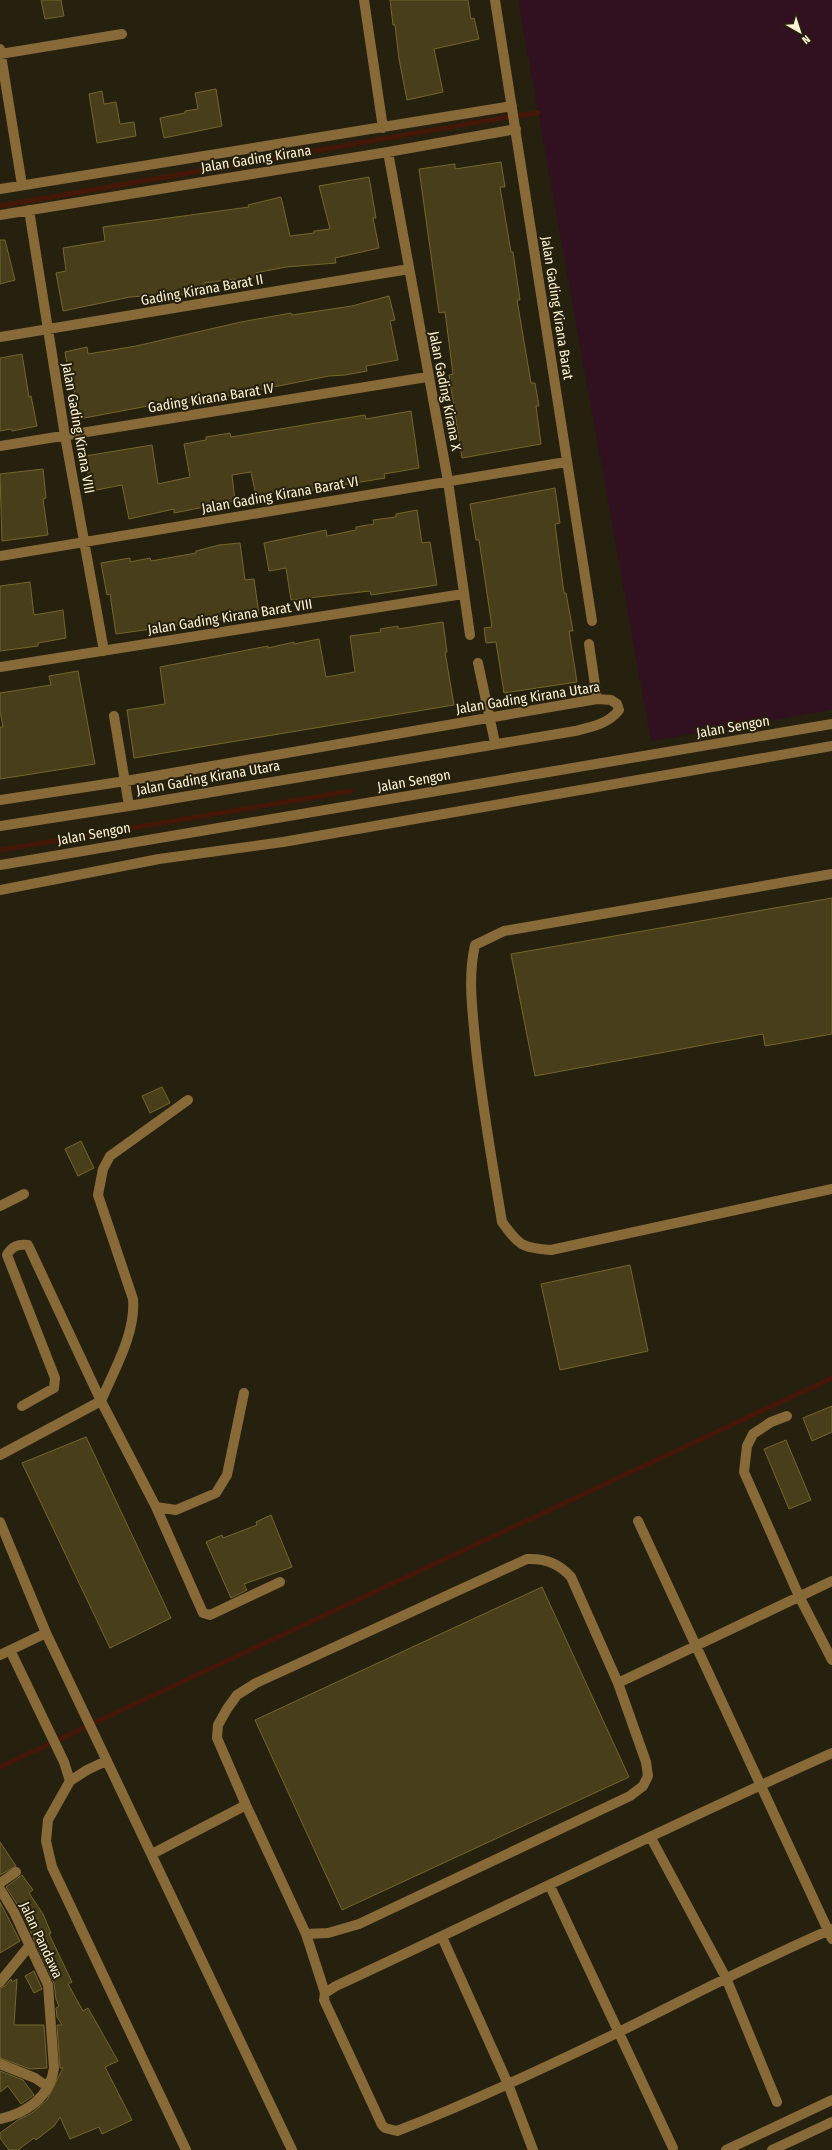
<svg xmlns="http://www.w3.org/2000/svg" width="832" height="2150" font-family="'Fira Sans Condensed',sans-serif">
<rect width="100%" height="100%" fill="#26210e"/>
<path fill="#31111f" d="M518,0H832V710L651,741Z"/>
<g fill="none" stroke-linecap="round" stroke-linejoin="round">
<path stroke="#451709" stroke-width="5" d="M514,116L538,113
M0,206L513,116
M0,850L351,791
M0,1767L832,1378"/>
</g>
<path fill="#483f1a" stroke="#74662b" d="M41,0H61L64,16L45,19Z
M390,0H468L471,19L474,18L479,39L434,49L443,92L407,100L399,59L395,25H393Z
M216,89L222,126L164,138L160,118L185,113V111L198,109L195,93Z
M102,91L104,104L116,102L120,124L134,122L136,136L97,143L89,94Z
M501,162L505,187H500L511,252H513L520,300H517L531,383H535L539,406H536L541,444L462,458L449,375L453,374L445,312L439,313L419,169L455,164V169Z
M369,177L376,218H373L379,248L335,258L336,263L286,267L255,273V277L236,281L235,279L204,283V292L157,298V295L130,297L63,311L56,273L66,271L63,248L105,241L103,227L249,207L248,205L281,197L290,236L314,233V231L330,229L319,186Z
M0,240H5L15,280L0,284Z
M389,296L395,320L390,321L398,360L366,366L367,371L345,375L329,376L213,399L176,404L175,403L149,409L148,406L79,419L73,382L70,383L65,352L87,347L88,354L136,346L241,322L291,313L292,315L352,306Z
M22,354L29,397L31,396L37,426L12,431L11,429L0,431V358Z
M411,411L419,468L384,474L385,478L301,492V489L256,496L251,472L232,475L235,501L174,513V509L129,519L122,485L91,491L85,456L152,445L158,484L190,477L184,444L206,440V437L230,433L231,437L365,415L366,419Z
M43,469L46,498L43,499L48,535L2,541L0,474Z
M555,488L560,523L555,524L564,593H566L573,631H569L577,682L504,693L496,642L486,643L484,628L492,627L479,540H476L470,504Z
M417,510L422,543L430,542L437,585L371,595L370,591L291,600L286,568L269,571L264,543L326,530L327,536L356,530V527L374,524L373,520L396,517V514Z
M240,543L245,580L254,579L259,614L116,634L110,594L107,595L101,563L130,558V562L150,558L151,561L196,553V551L219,545Z
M30,582L34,615L63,610L66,638L38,643V646L0,651V586Z
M443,622L447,652H445L454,705L134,758L127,710L165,704L160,667L268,646V648L294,642V644L319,639L326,677L355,672L350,636L381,632L380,629L398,626V629Z
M78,671L95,764L0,779V727H3L0,711V693L51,685L49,676Z
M832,898V1034L765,1046L763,1034L535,1076L511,954Z
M162,1087L170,1103L150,1113L142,1096Z
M81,1141L94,1168L78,1176L65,1149Z
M630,1265L648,1351L560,1370L541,1284Z
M832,1406V1432L812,1441L803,1418Z
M86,1437L171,1618L110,1648L22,1463Z
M786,1440L811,1500L789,1509L764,1449Z
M271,1515L292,1567L244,1584L247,1590L231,1598L206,1542L222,1535L223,1538L257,1525L256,1522Z
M542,1587L629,1777L342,1910L255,1720Z
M0,1842L16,1866L0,1875Z
M22,1875L33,1890L29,1893L43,1914L51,1933L49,1934L72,1982L68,1984L83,2011L88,2008L118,2061L105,2067L132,2120L102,2134L99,2127L70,2139L60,2117L54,2126L36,2140L34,2138L18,2150H9L0,2138V2133L18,2120L32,2113L47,2100L63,2068H60L57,2025H62L57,2017L56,2008L59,2006L56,1999L54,1983L20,1909L6,1887Z
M0,1902L20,1941L0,1953Z
M34,1971L42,1989L34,1993L25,1976Z
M11,1979L12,1982L17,1979L14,2025H44L47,2068L30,2069L0,2058V1988L5,1986Z
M0,2071L23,2080L34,2095L21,2104L8,2086L0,2092Z"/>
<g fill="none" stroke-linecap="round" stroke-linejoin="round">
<path stroke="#876a38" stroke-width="10" d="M364,0L383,128
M495,0L592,621
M0,49L22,185
M0,54L122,34
M388,152L448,481L470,635
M0,189L512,106
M29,210L65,436L104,651
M0,215L388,152L516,129
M0,337L409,269
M0,446L427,377
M0,556L566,462
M589,644L597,699
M478,663L495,743
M0,667L463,594
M114,716L129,806
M0,800L126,781L597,699L611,700L617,704L619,710C608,724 592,727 575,731L129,806L0,826
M0,865L832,724
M832,874L504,931L475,945C468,976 472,1007 475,1039C481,1100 492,1161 502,1222C519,1245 521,1248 551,1250L832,1189
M0,890L159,859L283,842L832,746
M0,1206L24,1194
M22,1406L54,1388L55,1378L7,1255C12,1246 18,1244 28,1245L101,1401C114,1370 136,1333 133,1299L98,1195L103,1169L110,1156L188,1100
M787,1416L771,1422L753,1434L747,1446L744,1472L799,1596L832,1660
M0,1455L101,1401L156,1507L176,1510L216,1493L227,1475L244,1393
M156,1507L203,1613L210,1615L280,1582
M638,1521L832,1939
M0,1522L46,1633L292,2150
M527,1559C545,1558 559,1563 571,1577L618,1683L646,1762L648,1776L643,1786L630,1796L359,1924L328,1933L306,1934L246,1805L217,1738L218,1725L227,1709L237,1695L256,1683Z
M10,1650L64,1762L70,1781
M0,1655L46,1633
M618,1683L832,1581
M106,1761L87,1770L70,1781L48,1820L46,1841L52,1867L186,2150
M651,1838L726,1978L777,2102
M152,1854L246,1805
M0,1883L16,1872
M550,1886L673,2148
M0,1889L14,1912L48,1985L54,2068C50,2097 27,2113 0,2119
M306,1934L325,1993L324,2000L382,2125L385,2128L397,2131C472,2102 546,2067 619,2032C690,1997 759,1960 832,1929
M442,1937L508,2084L533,2150
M0,1982L30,1945
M325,1993L336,1986C502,1909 665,1827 832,1753
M0,2064L35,2078L48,2087
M726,2150L832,2100
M772,2150L832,2122"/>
</g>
<g text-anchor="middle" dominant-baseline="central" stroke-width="4" stroke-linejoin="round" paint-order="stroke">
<g font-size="14" fill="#fff3d4" stroke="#26210e">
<text transform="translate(256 159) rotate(-9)">Jalan Gading Kirana</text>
<text transform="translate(202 290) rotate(-10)">Gading Kirana Barat II</text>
<text transform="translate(557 308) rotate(81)">Jalan Gading Kirana Barat</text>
<text transform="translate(445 391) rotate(79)">Jalan Gading Kirana X</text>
<text transform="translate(211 398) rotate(-9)">Gading Kirana Barat IV</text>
<text transform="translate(78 428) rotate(80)">Jalan Gading Kirana VIII</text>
<text transform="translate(280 495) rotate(-10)">Jalan Gading Kirana Barat VI</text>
<text transform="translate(230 617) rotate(-9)">Jalan Gading Kirana Barat VIII</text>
<text transform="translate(528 698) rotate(-9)">Jalan Gading Kirana Utara</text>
<text transform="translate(733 727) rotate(-10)">Jalan Sengon</text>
<text transform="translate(208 778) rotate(-10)">Jalan Gading Kirana Utara</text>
<text transform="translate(414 781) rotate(-10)">Jalan Sengon</text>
<text transform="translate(94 834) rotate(-10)">Jalan Sengon</text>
<text transform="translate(41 1940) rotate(65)">Jalan Pandawa</text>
</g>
</g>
<g transform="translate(800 32) rotate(141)" stroke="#26210e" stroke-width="3" paint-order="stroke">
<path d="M0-3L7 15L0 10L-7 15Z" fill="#fff3d4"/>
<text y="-6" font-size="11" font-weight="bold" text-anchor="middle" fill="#fff3d4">N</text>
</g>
</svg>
